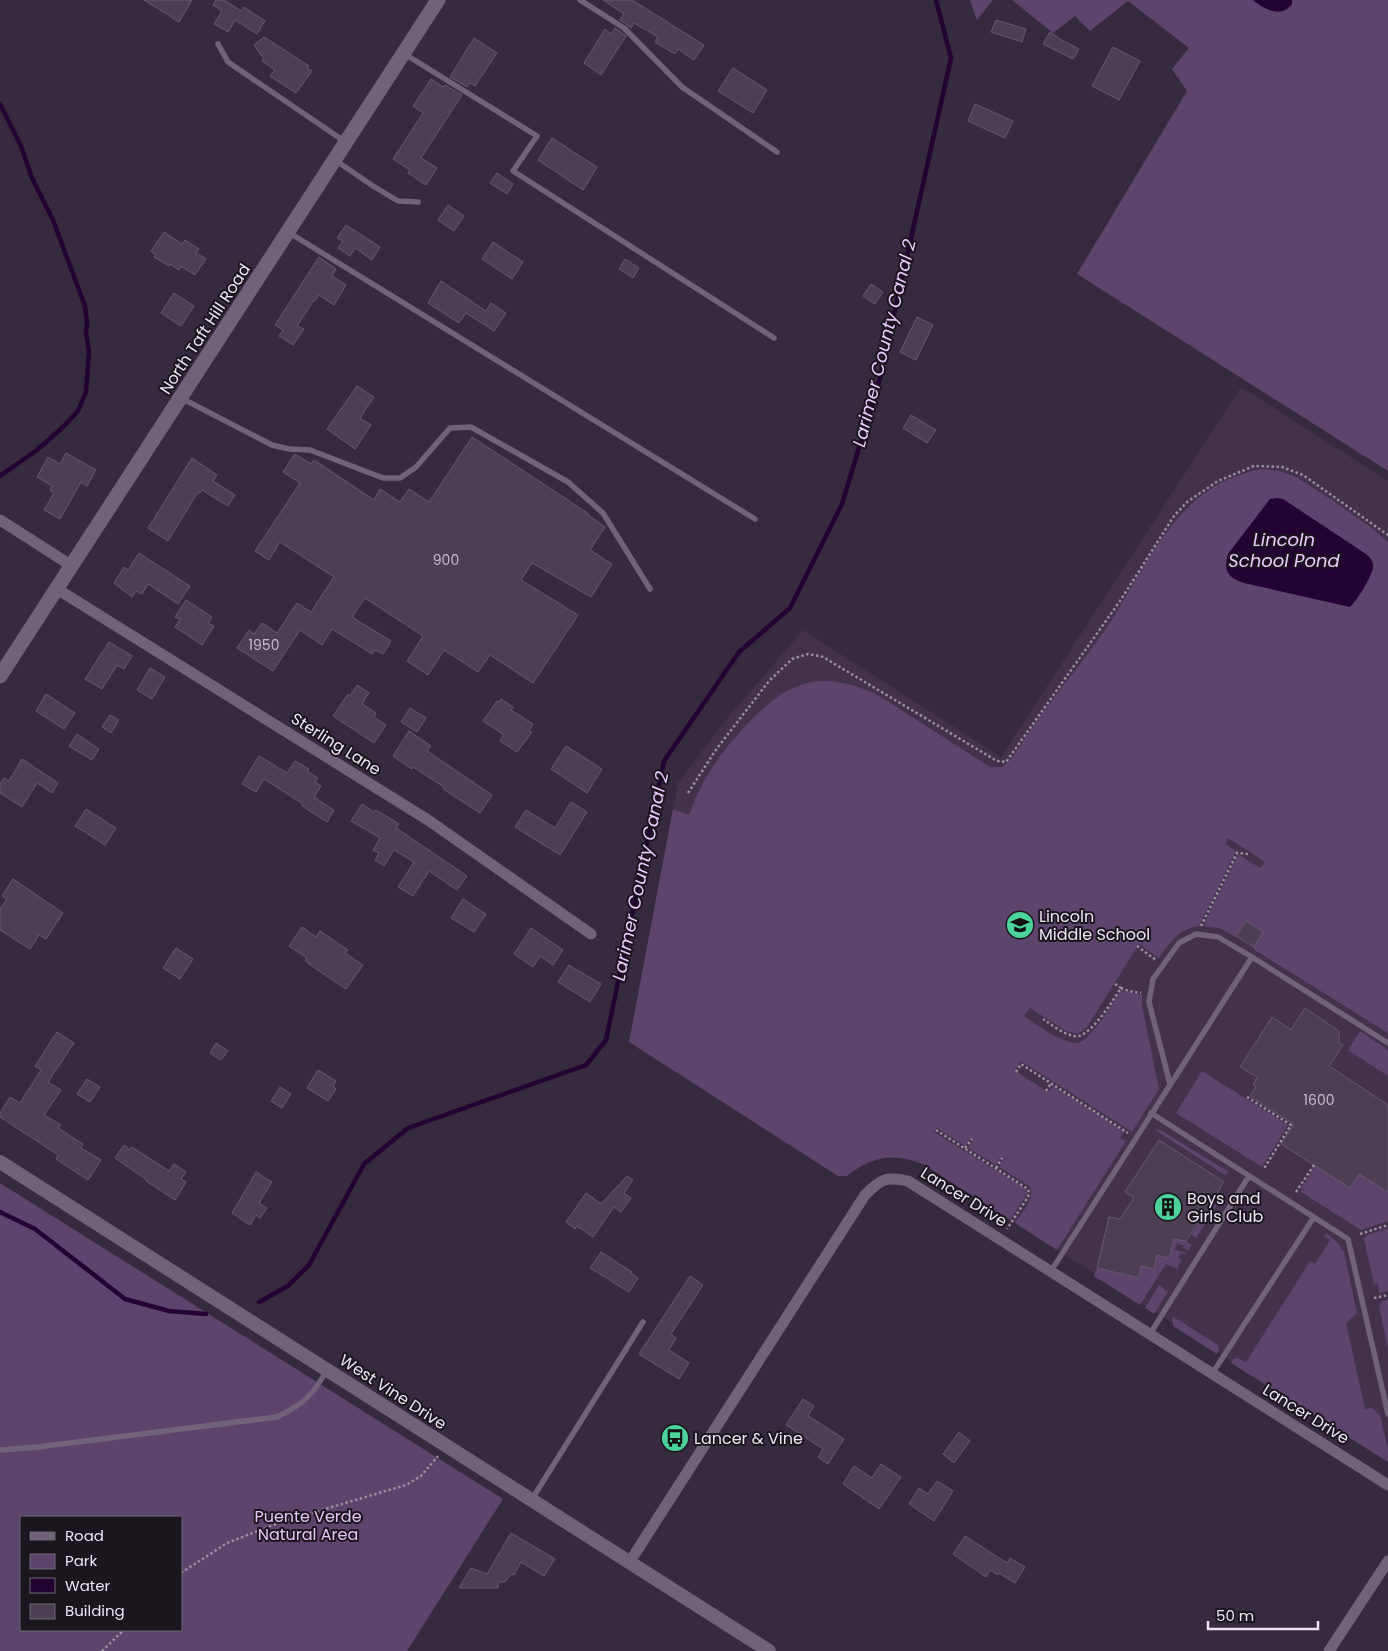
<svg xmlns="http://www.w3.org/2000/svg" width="1388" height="1651" font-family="Poppins,sans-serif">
<rect width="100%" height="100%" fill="#362a3e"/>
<path fill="#42324c" d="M1241,387L1388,481V1461L923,1164L899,1157L885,1158L873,1160L859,1166L847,1176H838L629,1042L678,783L724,722L803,630L1001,757Z"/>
<path fill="#5d446d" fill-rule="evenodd" d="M970,0H993L977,20Z
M1012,0H1388V471L1077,274L1187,91L1172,69L1189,48L1128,1L1090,31L1075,16L1053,33Z
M1262,469L1280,471L1296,477L1332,500L1369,526L1388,542V1033L1253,949L1263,932L1246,921L1235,937L1220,928L1203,926L1238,854L1260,868L1265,862L1228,838L1225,844L1236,851L1199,926C1179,929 1170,942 1159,958L1139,944L1087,1027L1078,1034L1066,1031L1030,1008L1024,1016C1035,1024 1067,1047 1080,1042C1091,1039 1114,1001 1121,990L1142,995V1006L1159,1089L1132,1132L1021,1061L1015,1071L1048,1092L1053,1086L1124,1131L1120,1138L1126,1141L1057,1250L1015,1223C1021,1213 1037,1198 1029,1186L999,1167L1003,1159L1000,1158L996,1165L968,1148L973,1140L970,1139L965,1146L937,1128L934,1132L1025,1188L1027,1194L1010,1220L923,1164C893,1152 871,1157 847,1176H838L629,1042L673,809L689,815C693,805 696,796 701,787C716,756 755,711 783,693C791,688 804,684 812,682C835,678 858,686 878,695L990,767H1003C1019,751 1029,730 1043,712C1063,685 1084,660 1103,633C1147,568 1175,484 1262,469Z
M1360,1031L1388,1050V1076L1348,1050Z
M1202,1071L1288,1125L1262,1167L1176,1113Z
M1158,1129L1162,1131L1229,1172L1225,1175L1155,1130Z
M1315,1166L1360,1171L1375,1184L1388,1192V1221L1361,1230L1301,1192L1302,1187Z
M0,1183L503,1499L407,1651H0ZM21,1517H181V1630H21Z
M1214,1199L1219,1202L1196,1238L1191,1235Z
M1388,1228V1291L1379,1293L1378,1284H1374L1364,1239L1367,1235Z
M1327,1234L1337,1242L1344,1252L1357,1313L1346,1323L1365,1409L1372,1408L1380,1415L1388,1450V1462L1231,1363L1233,1359L1238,1358L1246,1362L1310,1261L1315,1264L1330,1240L1323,1235Z
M1174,1239L1186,1241L1192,1245L1188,1251L1183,1248L1184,1246L1178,1243L1174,1249L1186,1253L1185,1255L1181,1253L1178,1257L1182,1260L1177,1269L1166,1264L1140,1305L1094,1276L1097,1268L1139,1278L1141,1266L1154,1269L1157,1255L1169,1258Z
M1159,1285L1168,1292L1154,1314L1145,1308Z
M1388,1300V1348L1379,1306L1382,1301Z
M1172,1316L1218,1345L1219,1350L1217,1354L1173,1326Z"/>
<path fill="#230333" d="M1253,0H1292V4C1281,19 1264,9 1253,0Z
M1277,498L1283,499L1366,554C1369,557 1372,559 1373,564C1374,574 1358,599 1350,607L1244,583C1228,577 1223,572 1228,554L1270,499Z"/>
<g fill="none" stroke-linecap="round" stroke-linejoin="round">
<path stroke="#230333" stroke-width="4.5" d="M0,104L21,146L32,178L53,220L85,306L87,323L86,332L89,352L86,392L78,411L62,428L37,450L0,476
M0,1212L35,1229L125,1299L169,1311L206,1314
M259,1302L288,1286L309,1265L364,1164L408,1128L586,1065L606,1040L664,761L739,652L790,608L842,504L880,378L951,58L936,0"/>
</g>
<path fill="#4c3f54" stroke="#66586f" d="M144,0H192L179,22Z
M216,0H224L241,11L244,7L265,21L257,34L235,20L228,32L214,24L222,11L213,5Z
M603,0H632L704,45L694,60L678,49L675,54L655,42L658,37L634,23L631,28L620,20L624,14Z
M996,20L1026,29L1022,42L991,32Z
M615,28L626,36L601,75L584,63L605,29L611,34Z
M1050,32L1060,39L1079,49L1073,59L1043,44Z
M264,37L309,66L307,68L312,71L296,93L270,76L275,70L262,61L264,59L254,45Z
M474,38L497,53L475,86L470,83L467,87L450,77Z
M1113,47L1140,61L1119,100L1092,86Z
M733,68L767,90L753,113L718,91Z
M431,79L443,87L445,85L462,95L421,158L437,168L426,185L408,173L410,170L393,159L423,113L413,106Z
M975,104L1013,121L1005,138L968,121Z
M552,138L597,167L583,190L538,160Z
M497,173L513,184L507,194L490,183Z
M448,205L464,216L454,231L438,220Z
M346,225L380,247L372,260L355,248L350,256L338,248L343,241L337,238Z
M164,232L182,244L185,240L199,249L196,253L206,259L195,275L181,266L179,270L170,264L169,266L154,257L156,255L151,251Z
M493,242L523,262L512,279L482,259Z
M319,257L336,269L332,276L346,285L334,305L319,295L315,301L314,300L297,326L304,329L293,345L279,336L283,330L275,325Z
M625,259L639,268L633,278L619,269Z
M441,281L486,311L491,303L506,313L494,331L466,313L459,323L428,303Z
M871,284L883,292L875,304L863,296Z
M174,293L194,306L181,326L161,313Z
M917,317L933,325L916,360L900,352Z
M357,386L374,397L360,418L371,425L355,449L327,429Z
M911,415L936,430L927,443L903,428Z
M472,437L589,514L588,515L605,527L590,550L612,564L591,597L532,563L521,580L578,615L533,683L490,655L478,672L444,650L428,675L407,661L423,636L365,598L352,617L391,641L383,654L375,650L372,654L332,629L322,645L300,630L273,671L237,648L249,630L254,634L262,623L277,633L297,603L311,612L334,577L280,542L269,560L255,551L300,483L283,472L295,454L311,464L314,460L374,500L380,489L400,502L409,489L429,502Z
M66,453L96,470L87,486L81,482L60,519L44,510L54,493L50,490L52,486L37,477L48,457L60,464Z
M192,458L217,475L213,481L235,495L228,506L202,490L200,493L198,492L168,541L148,528Z
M139,553L190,586L178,604L148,584L142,594L136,591L132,597L114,583L124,567L128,570Z
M186,600L212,617L208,623L214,626L202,645L175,627L180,619L175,617Z
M109,642L132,656L124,669L117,665L102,689L85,679Z
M150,668L165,677L152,699L137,690Z
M357,685L369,693L362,704L376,713L374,717L386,725L374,743L333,716L348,694L350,696Z
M46,694L75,713L64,729L36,711Z
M501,699L513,707L511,710L533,724L529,731L532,732L517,752L500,741L504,735L483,721L497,701L499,702Z
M410,708L426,718L417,732L401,722Z
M110,715L119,720L111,733L102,727Z
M409,731L431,746L427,751L492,795L480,813L443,789L444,787L413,767L412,769L393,756Z
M77,734L99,749L92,760L69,746Z
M566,746L602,769L587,793L551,769Z
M259,756L287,773L295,761L309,769L307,771L318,778L315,782L321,786L314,797L334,810L327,822L302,806L303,804L264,779L256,792L242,784Z
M22,759L58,783L52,793L37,783L22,807L0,793V784L4,778L9,781Z
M571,802L587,812L560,855L515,827L526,810L555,828Z
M362,804L374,812L376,810L399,824L396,828L467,876L457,890L429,871L413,896L398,887L414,862L394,850L384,866L375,860L379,853L373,850L380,838L351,821Z
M86,809L116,828L105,845L75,826Z
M13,879L63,913L46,939L39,935L30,949L0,930V909L7,899L2,896Z
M463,899L486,914L474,932L451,918Z
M1246,921L1263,932L1254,947L1236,936Z
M302,927L316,937L320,931L348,950L345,953L363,965L346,989L309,964L305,960L307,958L289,946Z
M531,928L563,950L553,965L540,956L533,967L514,954Z
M176,948L193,959L180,979L163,968Z
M569,965L601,984L590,1002L558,982Z
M1305,1008L1339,1031V1043L1343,1045L1329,1066L1388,1105V1192L1359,1174L1350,1188L1281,1144L1294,1124L1250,1096L1256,1087L1253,1085L1257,1077L1240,1067L1272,1017L1291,1030Z
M57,1032L74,1043L48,1082L61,1090L44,1115L61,1125L58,1128L83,1144L81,1148L101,1160L88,1180L56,1159L58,1155L0,1117V1113L10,1097L20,1103L41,1070L35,1066Z
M216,1043L228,1051L221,1060L210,1053Z
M318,1070L336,1081L333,1086L336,1089L328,1101L307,1088Z
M87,1079L100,1087L90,1102L77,1094Z
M280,1087L291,1094L282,1108L271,1101Z
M1159,1140L1224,1182L1186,1241L1174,1239L1169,1258L1157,1255L1154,1269L1141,1266L1139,1278L1097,1268L1109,1217L1120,1219L1134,1198L1125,1192Z
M124,1145L130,1150L132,1147L169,1171L174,1164L186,1172L181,1179L186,1182L175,1200L146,1181L147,1180L115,1158Z
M256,1172L272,1182L259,1203L267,1208L260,1218L256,1215L250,1225L232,1213Z
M627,1176L633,1180L624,1193L631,1198L621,1212L614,1207L593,1237L577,1226L575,1229L566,1222L586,1193L601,1204Z
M601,1252L632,1272L631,1273L638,1278L629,1292L590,1268Z
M690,1276L703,1285L671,1334L676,1338L669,1350L689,1363L679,1379L639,1354Z
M803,1399L814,1406L808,1415L810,1417L844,1439L828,1464L818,1457L823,1449L786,1425Z
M959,1432L970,1441L954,1463L943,1454Z
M881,1464L901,1477L879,1509L843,1484L854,1466L872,1478Z
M937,1481L953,1491L934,1521L909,1504L919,1488L928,1494Z
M511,1533L555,1559L544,1576L521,1562L514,1575L511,1574L505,1582H498V1588H459L471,1568L487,1574Z
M965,1536L1007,1563L1010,1558L1025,1567L1015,1583L999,1573L998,1575L990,1570L986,1577L953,1554Z"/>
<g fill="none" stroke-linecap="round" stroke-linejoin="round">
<path stroke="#988e9e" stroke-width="2.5" stroke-dasharray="2.5 2.5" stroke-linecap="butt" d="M688,793L715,751L769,681L792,659L808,654L823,657L997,761L1006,762L1120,601L1174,516L1187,502L1218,481L1254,466L1282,467L1303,475L1388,535
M1201,926L1237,853L1249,854
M1137,946L1156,960
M1115,984L1121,988
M1043,1019C1052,1025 1063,1034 1074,1036C1089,1040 1113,1000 1121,988L1129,991L1141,993
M1016,1072L1021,1064L1128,1133
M1046,1091L1051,1083
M1247,1097L1291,1125L1263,1170
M936,1130L1028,1189L1029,1193L1028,1197L1007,1229
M965,1148L972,1139
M996,1168L1002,1158
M1296,1192L1314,1165
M1360,1234L1388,1225
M1374,1298L1388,1295
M181,1573L227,1543L278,1523L406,1485L421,1476L438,1456
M102,1651L124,1630"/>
<path stroke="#706279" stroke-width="5.5" d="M580,0L624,28L682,87L777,152
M218,44L228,62L344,141
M403,53L537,136L513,171L774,338
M335,160L373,186L398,201L418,202
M288,232L755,519
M181,398L272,445L289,449L310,450L383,478H400L416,467L450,428L471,427L568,482L603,513L650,589
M1170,1084L1149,1002L1153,979L1179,943L1196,934L1218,937L1252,957
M1151,1113L1348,1239L1388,1414
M1051,1271L1252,957L1388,1043
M1150,1334L1249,1176
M1212,1374L1314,1217
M0,1450L38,1447L277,1417C304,1404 312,1396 327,1370
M532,1499L643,1322"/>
<path stroke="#706279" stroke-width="11" d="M0,520L72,566
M57,589L428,820L591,934
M629,1563L865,1195C881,1179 886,1176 908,1181L1388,1485
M1329,1651L1388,1561"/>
<path stroke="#706279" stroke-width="14" d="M0,1162L769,1651"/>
<path stroke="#706279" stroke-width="15" d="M0,676L438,0"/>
</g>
<defs>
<symbol id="school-disc" viewBox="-11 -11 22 22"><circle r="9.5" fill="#4cd39b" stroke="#1b151e"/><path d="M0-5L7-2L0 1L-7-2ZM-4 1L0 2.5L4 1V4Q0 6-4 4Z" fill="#111"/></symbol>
<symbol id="building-disc" viewBox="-11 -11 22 22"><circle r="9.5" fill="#4cd39b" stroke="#1b151e"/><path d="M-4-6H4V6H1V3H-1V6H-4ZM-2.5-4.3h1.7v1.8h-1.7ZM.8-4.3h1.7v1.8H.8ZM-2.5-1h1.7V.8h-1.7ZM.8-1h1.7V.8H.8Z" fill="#111"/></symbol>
<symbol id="bus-disc" viewBox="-11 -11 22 22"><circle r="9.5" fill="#4cd39b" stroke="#1b151e"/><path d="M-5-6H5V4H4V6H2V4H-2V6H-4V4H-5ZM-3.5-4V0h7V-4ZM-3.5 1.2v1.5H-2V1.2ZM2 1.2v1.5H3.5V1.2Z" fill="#111"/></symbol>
</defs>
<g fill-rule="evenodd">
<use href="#school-disc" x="1004" y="909" width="32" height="32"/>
<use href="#building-disc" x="1152" y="1191" width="32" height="32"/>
<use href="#bus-disc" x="659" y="1422" width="32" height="32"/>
</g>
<g text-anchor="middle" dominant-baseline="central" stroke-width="4" stroke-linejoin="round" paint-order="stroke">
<g font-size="14" fill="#c4bbca">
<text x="446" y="560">900</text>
<text x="264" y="645">1950</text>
<text x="1319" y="1100">1600</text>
</g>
<g font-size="16" fill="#ece4f1" stroke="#1b151e">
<text transform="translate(205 329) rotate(-57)">North Taft Hill Road</text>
<text transform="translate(336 744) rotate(32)">Sterling Lane</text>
<text transform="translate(964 1197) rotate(32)">Lancer Drive</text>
<text transform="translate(393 1392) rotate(33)">West Vine Drive</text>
<text transform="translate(1306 1414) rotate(32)">Lancer Drive</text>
</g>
<g font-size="16" fill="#ece4f1" stroke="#1b151e" text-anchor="start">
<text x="1039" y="916">Lincoln<tspan x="1039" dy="18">Middle School</tspan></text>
<text x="1187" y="1198">Boys and<tspan x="1187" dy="18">Girls Club</tspan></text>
<text x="694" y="1438">Lancer &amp; Vine</text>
</g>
<g font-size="16" fill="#e2c5f5" stroke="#1b151e">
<text x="308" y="1516">Puente Verde<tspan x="308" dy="18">Natural Area</tspan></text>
</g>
<g font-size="18" font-style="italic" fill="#e9cbfc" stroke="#1b151e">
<text transform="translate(884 343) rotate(-76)">Larimer County Canal 2</text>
<text x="1284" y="539">Lincoln<tspan x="1284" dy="21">School Pond</tspan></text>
<text transform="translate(640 876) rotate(-78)">Larimer County Canal 2</text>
</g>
</g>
<rect x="20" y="1516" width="162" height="115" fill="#1b151e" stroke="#6f6872"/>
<rect x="30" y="1532" width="25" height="8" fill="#706279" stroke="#6f6872"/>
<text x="65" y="1541" font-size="15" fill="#ece4f1">Road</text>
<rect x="30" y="1554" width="25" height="15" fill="#5d446d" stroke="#6f6872"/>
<text x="65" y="1566" font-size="15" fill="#ece4f1">Park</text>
<rect x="30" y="1578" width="25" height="15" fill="#230333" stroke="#6f6872"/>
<text x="65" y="1591" font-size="15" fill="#ece4f1">Water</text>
<rect x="30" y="1604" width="25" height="15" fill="#4c3f54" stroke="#6f6872"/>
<text x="65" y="1616" font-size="15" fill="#ece4f1">Building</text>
<path d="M1208 1621v8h110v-8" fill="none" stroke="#ece4f1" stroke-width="2.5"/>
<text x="1216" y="1621" font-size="15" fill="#ece4f1" stroke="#1b151e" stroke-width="4" paint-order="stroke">50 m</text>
</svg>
